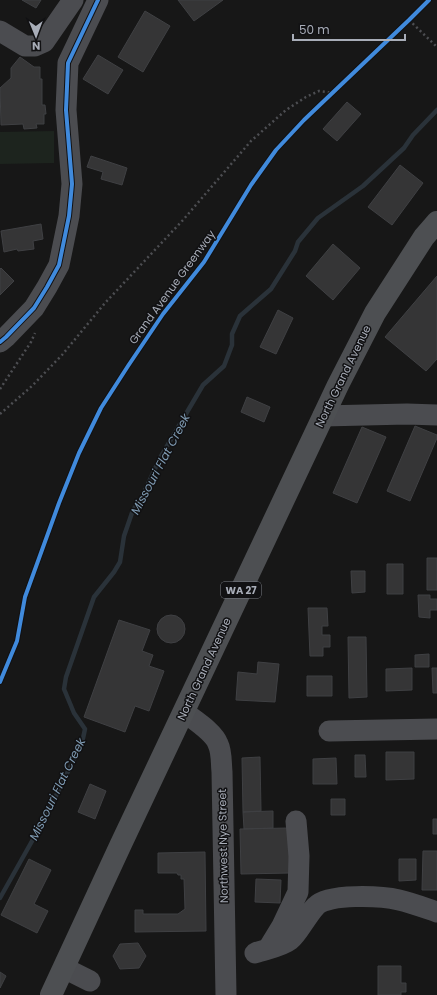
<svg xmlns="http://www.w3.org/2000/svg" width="437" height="995" font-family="Poppins,sans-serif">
<rect width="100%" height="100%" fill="#171717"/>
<path fill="#1d241e" d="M54,131V163L0,164V132Z"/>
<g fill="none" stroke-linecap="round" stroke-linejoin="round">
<path stroke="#2a3239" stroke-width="4.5" d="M0,898L45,818L82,743L85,729L74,713L64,689L66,677L94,597L114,572L120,562L124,536L133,510L141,499L160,458L203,385L224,366L232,345V334L240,316L271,289L295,251L298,242L318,218L363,186L404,148L413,135L437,110"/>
</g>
<path fill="#353536" stroke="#3f4043" d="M22,0H41L36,8Z
M178,0H223L194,21Z
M145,11L170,26L143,72L118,57Z
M98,55L123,70L108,94L83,79Z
M20,57L34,67H40V79H42V105H45L46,114H44V124H36L37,128L24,129L23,124L1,125L0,88L11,78V68Z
M347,102L361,114L337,141L323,129Z
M91,156L127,168L122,185L101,179L103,172L87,167Z
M400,165L423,183L392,225L368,207Z
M41,224L43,239L33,241L34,249L18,251L17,249L4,252L1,231Z
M333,244L360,268L333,300L306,276Z
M1,268L14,281L0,295V269Z
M437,276V359L426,371L385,337Z
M278,310L293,318L276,354L260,347Z
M247,397L270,407L264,422L241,412Z
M415,426L437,435V438L410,501L387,491Z
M362,427L386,437L357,503L333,493Z
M427,558H437V590H427Z
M387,564H403V594H387Z
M351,571H365V592L352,593Z
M418,595H430V599H437V610H430V618L419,617Z
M308,608H327L328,626H322V635H330V647H323V656H310Z
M157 629a14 14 0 1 1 28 0a14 14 0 1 1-28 0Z
M119,620L150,630L142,651L153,655L149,666L164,671L149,711L135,706L125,732L84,717Z
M348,637H366L367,697L349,698Z
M429,654V667H415V655Z
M258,662L279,664L275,702L236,700L238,672L257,674Z
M412,668V690L386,691V669Z
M432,668H437V693H433Z
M307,676H332V696H307Z
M386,752H414V779L386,780Z
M355,755H365L366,777H355Z
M260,757L261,811L243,812L242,758Z
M336,758L337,784H313V759Z
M90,784L106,791L95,819L78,812Z
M331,799H345V815H331Z
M273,811V828L244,829L243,812Z
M433,819H437V834H433Z
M288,828L290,873L241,874L240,829Z
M423,851H437V890H422Z
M205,852L206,931L135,932V910H143V914H178L185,909L184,879H181V875H178L177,873H158V853Z
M29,859L51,870L34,904L48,911L37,933L1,915Z
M399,859H416V880L399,881Z
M256,879L281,880L280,903L255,902Z
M138,943L146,956L139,968L120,969L113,956L120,944Z
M378,966H401V983H406V992H401V995H378Z
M0,972L6,976L0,988Z"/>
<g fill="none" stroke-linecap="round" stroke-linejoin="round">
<path stroke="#4d4e52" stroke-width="2.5" stroke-dasharray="2 3" stroke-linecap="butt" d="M409,20L437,47
M0,389L31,342L35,333
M0,414L32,386L62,355L105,303L183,220L251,141L286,110L306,97L319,91L334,93"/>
<path stroke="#4b4c50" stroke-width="21" d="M0,31L25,46H35L44,42L73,0
M0,342L6,337L34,308L47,287L59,265L69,216L72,184L66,110L68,63L98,0
M323,416L407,414L437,415
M184,712C194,720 214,732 218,744C222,752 221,763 222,772L226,995
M329,731L437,729
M268,949L282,926L298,892L299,856L296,821
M255,953C266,949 281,947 290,940C298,934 307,915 316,906C328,893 382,896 399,900C412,903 425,908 437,912
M64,968L90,981"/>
<path stroke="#4d4f52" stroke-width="22" d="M51,995L121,844L338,385L375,313L424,237L437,222"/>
<defs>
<path id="cycleway" d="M0,342L6,337L34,308L47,287L59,265L69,216L72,184L66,110L68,63L98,0
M0,682L17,641L25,597L59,503L79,453L101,408L128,366L163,314L204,262L251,185L276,150L304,120L409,20L429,0"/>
</defs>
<use href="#cycleway" stroke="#111113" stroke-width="6"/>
<use href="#cycleway" stroke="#408adc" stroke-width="4"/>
</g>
<g text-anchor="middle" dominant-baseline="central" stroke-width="3" stroke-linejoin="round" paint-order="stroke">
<rect fill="#111113" stroke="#7b7e86" stroke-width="1" x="221" y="582" width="40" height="16" rx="3"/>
<g font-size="10" font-weight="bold" fill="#a8adb8">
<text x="241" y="590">WA 27</text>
</g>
<g font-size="11" fill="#a8adb8" stroke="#111113">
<text transform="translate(172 287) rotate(-54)">Grand Avenue Greenway</text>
<text transform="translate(343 376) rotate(-64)">North Grand Avenue</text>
<text transform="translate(204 669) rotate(-65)">North Grand Avenue</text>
<text transform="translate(223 846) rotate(-91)">Northwest Nye Street</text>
</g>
<g font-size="12" font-style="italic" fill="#7f9bb3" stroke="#111113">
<text transform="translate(160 464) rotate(-62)">Missouri Flat Creek</text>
<text transform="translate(57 789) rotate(-64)">Missouri Flat Creek</text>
</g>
</g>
<g transform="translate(36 36) rotate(179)" stroke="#111113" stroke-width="3" paint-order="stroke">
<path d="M0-3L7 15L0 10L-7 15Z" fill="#a8adb8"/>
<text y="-6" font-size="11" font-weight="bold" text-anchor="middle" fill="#a8adb8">N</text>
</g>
<path d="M293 34v6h112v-6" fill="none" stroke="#a8adb8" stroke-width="2"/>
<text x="299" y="34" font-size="12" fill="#a8adb8" stroke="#111113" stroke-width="3" paint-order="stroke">50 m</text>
</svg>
